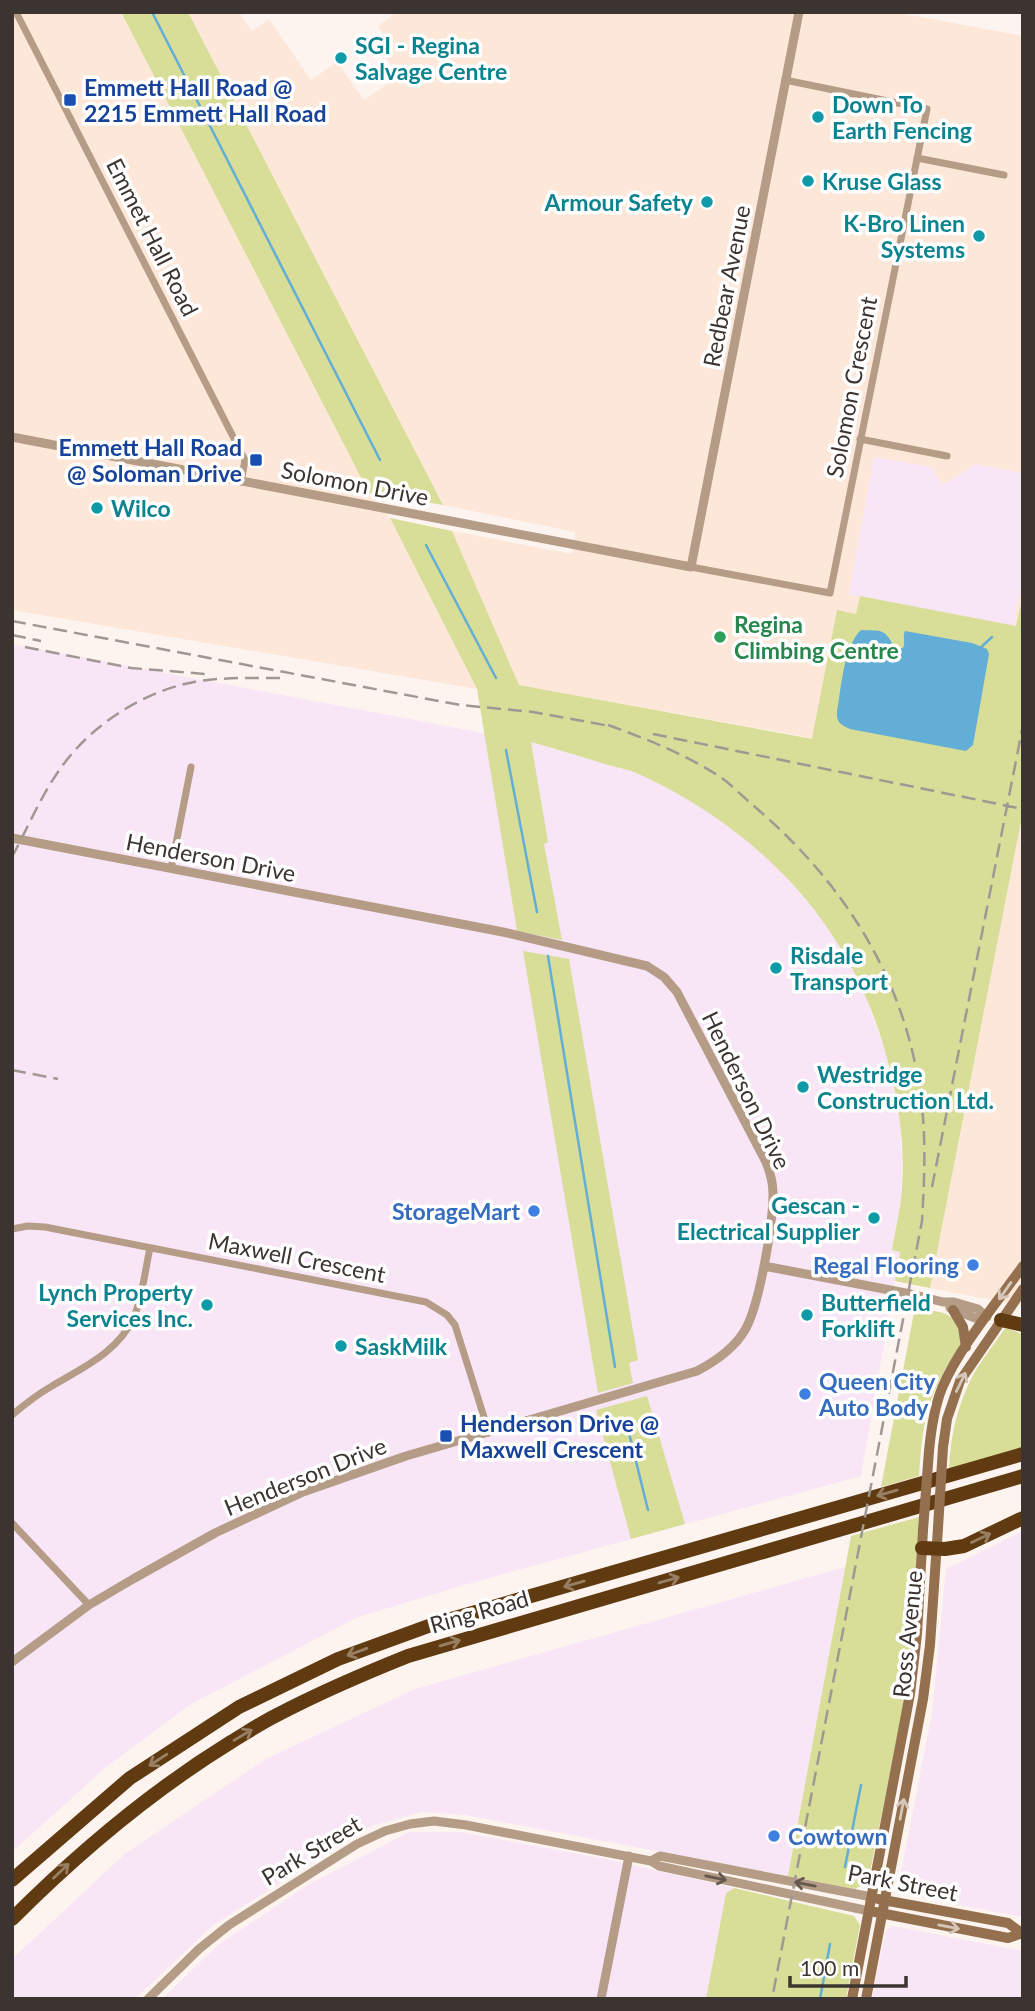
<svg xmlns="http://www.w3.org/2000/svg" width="1035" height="2011" font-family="Lato,sans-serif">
<rect width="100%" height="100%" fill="#fdf4f0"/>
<path fill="#fde7d9" d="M12,12H121L369,493L390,518L477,689L12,610Z
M188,12H239L252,31L269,19L311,80L337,62L364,100L399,76L384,54L393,47L378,26L397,12H895L1023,36V596L1017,626L860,596L856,614L837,611L812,738L519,685L452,531L572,554L575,532L443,505Z
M1023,811V1306L930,1288Z"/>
<path fill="#f8e5f6" d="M874,457L931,467L943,485L975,464L1023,473V576L1013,626L849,594Z
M12,644L531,742L640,774L686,798L722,821L752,844L783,873L825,923L845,954L862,986L884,1048L894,1089L900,1123L902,1158L901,1195L892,1250L900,1252L861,1476L471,1583L358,1617L191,1704L106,1767L12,1852Z
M1023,1531V1917L897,1893L932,1713L946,1569Z
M845,1567L788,1876L465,1815L421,1812L372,1826L213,1925L135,1999H12V1959L126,1853L266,1759L415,1689Z
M409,1832H461L605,1859L734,1888L726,1893L706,1999H162L218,1945L308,1885Z
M893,1926L1023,1951V1999H872L885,1933L888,1928Z"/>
<path fill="#d8dd97" d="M121,12H188L443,505L369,493Z
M390,518L452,531L519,685L813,739L812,738L837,610L856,614L860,596L1016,626L1023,596V811L930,1288L895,1281L900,1252L892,1250C895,1229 901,1208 902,1187C905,1146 899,1105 889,1066C856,931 767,835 643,776C632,770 620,768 608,765C582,757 557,749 531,742L548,842L544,844L562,940L517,931L477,689Z
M523,951L569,959L638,1360L629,1363L633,1383L598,1393Z
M915,1307L944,1313L956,1320L962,1342C953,1357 942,1373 935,1390C923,1416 921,1448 919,1476L881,1487Z
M1005,1328L1023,1334V1448L949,1470C950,1438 957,1407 971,1379C980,1361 994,1345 1005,1328Z
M647,1396L685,1524L631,1539L596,1410Z
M919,1517L912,1630L902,1714L868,1882L855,1889L788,1876L851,1536Z
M734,1888L854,1916L860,1925L846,1999H706L726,1893Z"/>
<path fill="#62aed6" d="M861,630C883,631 884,628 895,648H903C906,642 902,637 905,631L972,643L987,649L989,654L973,745L966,751L850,729C841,725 836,722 837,712C841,689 844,645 861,630Z"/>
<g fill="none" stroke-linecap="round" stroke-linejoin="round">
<path stroke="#62aed6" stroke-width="2.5" d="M152,12L380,460
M426,545L496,678
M979,649L992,637
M506,750L537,912
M548,956L615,1367
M626,1421L648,1510
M845,1867L861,1785
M820,1999L830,1944"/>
<path stroke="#b49c86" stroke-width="7" d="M16,12L245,460L241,482
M917,158L1004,175
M860,439L947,456
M691,567L830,593L927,109L785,80
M171,869L191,767
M12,1229L28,1226L45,1227L426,1302L447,1315L455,1325L489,1433
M12,1415C25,1404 38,1394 52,1386C84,1367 118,1352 134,1317C143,1295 145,1270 150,1248
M12,1523L89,1605"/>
<path stroke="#b49c86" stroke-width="9" d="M12,437L691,567L799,12
M12,838L503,932L647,966L664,977L677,992L766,1162C770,1172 773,1182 773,1193C773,1223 760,1304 745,1330C734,1349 716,1361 697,1371L406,1456L303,1492L215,1533L133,1579L89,1605L12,1662
M764,1266L911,1294L943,1302H954L978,1309L987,1317
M950,1308L975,1318L987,1317
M651,1861L660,1856L872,1897
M148,1999L199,1949L229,1925L357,1844L385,1831L410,1824L434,1821L466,1825L651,1861L659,1866L869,1911
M601,1999L629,1856"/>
<path stroke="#94704f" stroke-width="10" d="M953,1310L963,1327L966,1347
M943,1447L947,1419L960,1381L1023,1289
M929,1451C931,1430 934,1408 942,1388C959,1348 997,1302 1023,1266
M878,1899L1008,1923L1023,1934
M875,1912L1008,1938L1020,1934
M852,1999L910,1694L917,1634L923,1530
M866,1999L923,1699L930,1645L938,1528"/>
<path stroke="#603a10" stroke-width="14" d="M1001,1320L1023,1325
M922,1548L945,1549L964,1546L1023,1518
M12,1880L130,1778L239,1707L338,1659L434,1624L1023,1454
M12,1919C79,1852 150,1792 231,1742C246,1733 261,1723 277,1715C319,1693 363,1674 408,1656L1023,1476"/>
<path stroke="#a19894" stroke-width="2.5" stroke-dasharray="14 7" stroke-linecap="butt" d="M12,621L460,705L533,712L615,727
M12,635L41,641
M25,647L131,668L206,674
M608,725C647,739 684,754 719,776C732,785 743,797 755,807C836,876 895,963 916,1068C927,1119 925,1170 922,1221L772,1999
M653,734L1023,809
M12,857C27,829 40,798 58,772C88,727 141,692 194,682C222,677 251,678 280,678
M12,1070L58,1079
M932,1187L1023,725"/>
<path stroke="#94704f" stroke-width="10" d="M938,1528L943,1447
M923,1530L929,1451"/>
</g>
<defs><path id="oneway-shaft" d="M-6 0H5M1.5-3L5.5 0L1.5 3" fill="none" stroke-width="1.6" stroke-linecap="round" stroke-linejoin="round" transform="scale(1.75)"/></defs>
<g stroke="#d4c6b9">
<use href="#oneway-shaft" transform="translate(1005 1291) rotate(125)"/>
<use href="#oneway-shaft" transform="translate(961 1382) rotate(-64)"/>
<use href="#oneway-shaft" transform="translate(902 1809) rotate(-79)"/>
<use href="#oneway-shaft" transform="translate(949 1927) rotate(11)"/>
</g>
<g stroke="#987f64">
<use href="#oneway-shaft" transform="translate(887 1493) rotate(164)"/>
<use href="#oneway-shaft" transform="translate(981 1538) rotate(-26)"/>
<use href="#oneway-shaft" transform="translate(669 1580) rotate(-16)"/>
<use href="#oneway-shaft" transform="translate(574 1584) rotate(164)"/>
<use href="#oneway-shaft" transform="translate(450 1643) rotate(-16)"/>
<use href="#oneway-shaft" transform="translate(357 1652) rotate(160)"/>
<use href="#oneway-shaft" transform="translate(243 1735) rotate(-31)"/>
<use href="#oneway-shaft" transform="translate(158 1760) rotate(147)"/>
<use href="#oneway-shaft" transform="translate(61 1871) rotate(-43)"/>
</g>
<g stroke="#66584e">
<use href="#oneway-shaft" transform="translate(716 1878) rotate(12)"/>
<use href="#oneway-shaft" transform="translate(805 1884) rotate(-169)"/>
</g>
<g fill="#0f9aa8" stroke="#fff" stroke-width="2.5">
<circle cx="341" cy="58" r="7"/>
<circle cx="818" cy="117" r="7"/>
<circle cx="808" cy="181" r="7"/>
<circle cx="707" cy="202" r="7"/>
<circle cx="979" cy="236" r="7"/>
<circle cx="97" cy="508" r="7"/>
<circle cx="776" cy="968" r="7"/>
<circle cx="803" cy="1087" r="7"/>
<circle cx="874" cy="1218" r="7"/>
<circle cx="207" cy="1305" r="7"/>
<circle cx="807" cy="1315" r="7"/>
<circle cx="341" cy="1346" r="7"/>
</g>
<g fill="#1a4fb4" stroke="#fff" stroke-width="2.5">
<rect x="63" y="93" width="14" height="14" rx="3.5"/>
<rect x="249" y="453" width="14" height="14" rx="3.5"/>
<rect x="439" y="1429" width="14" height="14" rx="3.5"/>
</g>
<circle fill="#2e9e5b" stroke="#fff" stroke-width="2.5" cx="720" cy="637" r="7"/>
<g fill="#3f7fe0" stroke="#fff" stroke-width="2.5">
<circle cx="534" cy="1211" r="7"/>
<circle cx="973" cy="1265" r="7"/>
<circle cx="805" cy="1394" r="7"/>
<circle cx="774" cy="1836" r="7"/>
</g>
<g text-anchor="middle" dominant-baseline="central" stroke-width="7" stroke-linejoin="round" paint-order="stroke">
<g font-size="23" font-weight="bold" fill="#0d838f" stroke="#fff" text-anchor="start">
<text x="355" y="45">SGI - Regina<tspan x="355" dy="26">Salvage Centre</tspan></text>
<text x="832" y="104">Down To<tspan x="832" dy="26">Earth Fencing</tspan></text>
<text x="822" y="181">Kruse Glass</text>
<text x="693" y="202" text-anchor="end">Armour Safety</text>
<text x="965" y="223" text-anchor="end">K-Bro Linen<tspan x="965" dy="26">Systems</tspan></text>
<text x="111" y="508">Wilco</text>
<text x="790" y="955">Risdale<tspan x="790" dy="26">Transport</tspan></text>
<text x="817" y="1074">Westridge<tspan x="817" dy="26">Construction Ltd.</tspan></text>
<text x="860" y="1205" text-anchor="end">Gescan -<tspan x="860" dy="26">Electrical Supplier</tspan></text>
<text x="193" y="1292" text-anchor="end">Lynch Property<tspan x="193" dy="26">Services Inc.</tspan></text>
<text x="821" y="1302">Butterfield<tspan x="821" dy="26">Forklift</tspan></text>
<text x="355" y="1346">SaskMilk</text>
</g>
<g font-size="23" font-weight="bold" fill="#164399" stroke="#fff" text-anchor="start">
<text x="84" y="87">Emmett Hall Road @<tspan x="84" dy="26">2215 Emmett Hall Road</tspan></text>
<text x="242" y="447" text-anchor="end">Emmett Hall Road<tspan x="242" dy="26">@ Soloman Drive</tspan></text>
<text x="460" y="1423">Henderson Drive @<tspan x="460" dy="26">Maxwell Crescent</tspan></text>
</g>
<g font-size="23" fill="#3c3430" stroke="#fff">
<text transform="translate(153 237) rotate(63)">Emmet Hall Road</text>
<text transform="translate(726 286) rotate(-79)">Redbear Avenue</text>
<text transform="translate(851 387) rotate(-79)">Solomon Crescent</text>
<text transform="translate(355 483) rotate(11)">Solomon Drive</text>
<text transform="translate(211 857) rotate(11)">Henderson Drive</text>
<text transform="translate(747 1090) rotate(64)">Henderson Drive</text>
<text transform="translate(297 1257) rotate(11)">Maxwell Crescent</text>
<text transform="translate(305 1476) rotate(-22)">Henderson Drive</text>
<text transform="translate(479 1611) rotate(-16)">Ring Road</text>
<text transform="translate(907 1634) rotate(-84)">Ross Avenue</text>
<text transform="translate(311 1850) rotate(-31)">Park Street</text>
<text transform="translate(903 1882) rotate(11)">Park Street</text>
</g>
<g font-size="23" font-weight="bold" fill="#27864d" stroke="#fff" text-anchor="start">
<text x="734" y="624">Regina<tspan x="734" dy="26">Climbing Centre</tspan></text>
</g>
<g font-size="23" font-weight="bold" fill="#366cbe" stroke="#fff" text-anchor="end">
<text x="520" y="1211">StorageMart</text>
<text x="959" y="1265">Regal Flooring</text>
<text x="819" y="1381" text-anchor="start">Queen City<tspan x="819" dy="26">Auto Body</tspan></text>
<text x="788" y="1836" text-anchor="start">Cowtown</text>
</g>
</g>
<rect width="1035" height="2011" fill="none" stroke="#3c3430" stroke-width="28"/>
<path d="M790 1976v10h116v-10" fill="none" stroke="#3c3430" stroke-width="3.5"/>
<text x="800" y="1976" font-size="21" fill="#3c3430" stroke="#ffffff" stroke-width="5" paint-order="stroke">100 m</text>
</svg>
